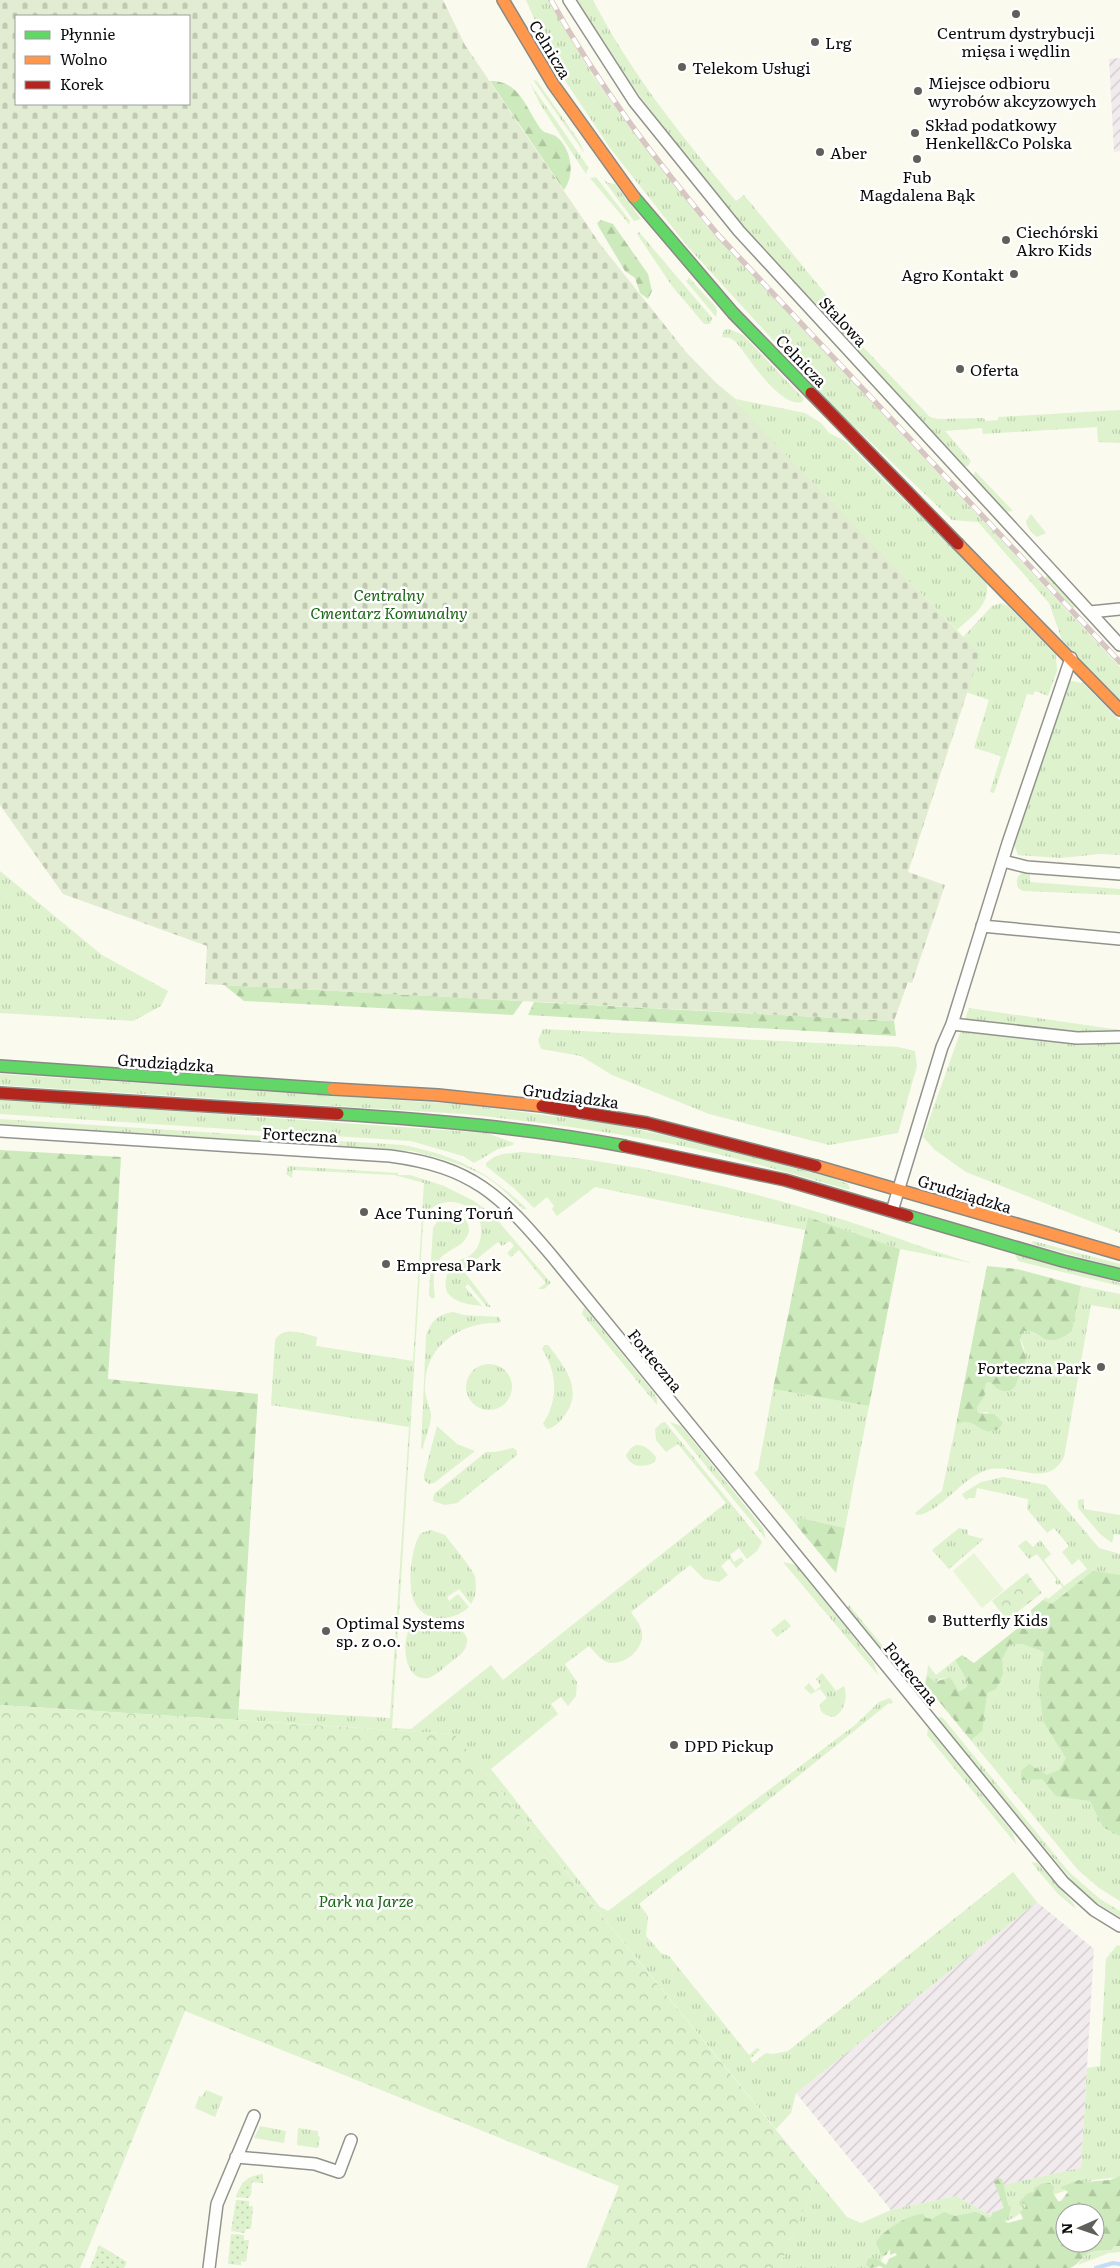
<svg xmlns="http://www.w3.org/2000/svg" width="1120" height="2268" font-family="Literata,serif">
<defs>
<pattern id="industrial-furrows" width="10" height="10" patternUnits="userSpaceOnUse" patternTransform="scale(1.25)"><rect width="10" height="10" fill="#f2ebed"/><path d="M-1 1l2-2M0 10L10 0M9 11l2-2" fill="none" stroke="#cec8ca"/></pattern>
<pattern id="grass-tufts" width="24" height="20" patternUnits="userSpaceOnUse" patternTransform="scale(1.25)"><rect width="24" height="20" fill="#ddf2cd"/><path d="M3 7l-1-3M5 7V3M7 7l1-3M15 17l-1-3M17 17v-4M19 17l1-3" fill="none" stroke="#bcceaf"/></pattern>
<pattern id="forest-firs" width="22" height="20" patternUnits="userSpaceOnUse" patternTransform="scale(1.25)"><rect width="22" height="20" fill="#cceabb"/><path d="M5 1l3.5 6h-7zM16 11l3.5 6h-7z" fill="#aec79f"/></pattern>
<pattern id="cemetery-stones" width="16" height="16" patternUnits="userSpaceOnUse" patternTransform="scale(1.25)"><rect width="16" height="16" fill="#e2ecd2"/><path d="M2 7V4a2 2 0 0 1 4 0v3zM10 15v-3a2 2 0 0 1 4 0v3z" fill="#c1c9b3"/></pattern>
<pattern id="park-crowns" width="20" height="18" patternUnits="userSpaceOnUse" patternTransform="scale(1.25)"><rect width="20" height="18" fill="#ddf2cd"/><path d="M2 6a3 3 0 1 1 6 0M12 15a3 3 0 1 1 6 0" fill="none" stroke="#bcceaf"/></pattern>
<pattern id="garden-dots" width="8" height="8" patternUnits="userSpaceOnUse" patternTransform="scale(1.25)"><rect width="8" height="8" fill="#ddf2cd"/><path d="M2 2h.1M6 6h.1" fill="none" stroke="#bcceaf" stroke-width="1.8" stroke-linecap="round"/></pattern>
</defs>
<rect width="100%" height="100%" fill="#fafaef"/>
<path fill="url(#industrial-furrows)" d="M1120,58V151L1114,152L1109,59Z
M1037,1902L1094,1949L1081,2168L999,2186L1007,2209L990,2215L956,2196L891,2210L796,2093Z"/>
<path fill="url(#grass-tufts)" d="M526,0H548L592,74L630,128L709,229L1120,667V700L1062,640L1049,603L978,522L952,520L837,410L688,247L610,148L552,61L545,60L547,48Z
M575,0H593C631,74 683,138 736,201L744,195L863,339V347L930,417L938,419L984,418L985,421L998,420V417L1120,410V443L1098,442L1097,427L983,434L982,428L945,431L971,461L968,466L963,467L713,194L628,80Z
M524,70L530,83L588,167L586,174L540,104Z
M533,80L537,81L579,141L585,154Z
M596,177L630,221L629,224L590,178Z
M603,179L608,183L615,184L641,219L634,221Z
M639,232L712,318L710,324H704L672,286L637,234Z
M689,278L715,306L717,311L716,317L686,281Z
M729,329L743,335L804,399L802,402C780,408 749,358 736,342L730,338L722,337L724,330Z
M711,379L736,399L805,413L821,423L829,433L845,441L986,582C992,604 971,617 957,630Z
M975,471L1013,511L1004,512L973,478Z
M1031,514L1046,533L1037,537C1031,532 1027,528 1026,521Z
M1048,575L1079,606L1072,608L1044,579Z
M1001,603L1008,606L1056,655L1057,671L1048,696L1035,691L1033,695L1027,694L994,793L990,792L1001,756L974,748L989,700L925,678L992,606Z
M1071,681L1083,683L1120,721V855L1100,854L1061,858L1018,855L1013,842L1067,683Z
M0,871L102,955L168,991L161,1006L133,1021L0,1013Z
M1022,873H1030V882L1120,889V895L1023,891L1018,888C1016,882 1016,877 1022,873Z
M969,1008L1120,1030V1233L966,1172L935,1150L923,1137Z
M543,1029L898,1047L915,1051L917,1066L898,1133L829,1145L709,1114L612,1075L581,1056L541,1049L538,1040Z
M0,1074L458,1104L545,1115L612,1124L687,1140L829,1177L848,1184L850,1189H846C783,1171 721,1153 657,1141C593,1129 528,1121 464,1114L0,1085Z
M0,1099L487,1133L514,1143L513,1145L498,1149L474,1163L463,1156L411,1141L0,1114Z
M0,1119L403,1145C457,1156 487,1171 527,1209H523C514,1201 506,1192 496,1184C474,1166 439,1158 412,1151L0,1124Z
M521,1152C629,1161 746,1189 850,1222C891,1235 931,1251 972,1263L900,1249L808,1217L805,1230L595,1187L557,1216L552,1209L554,1206L547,1197L534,1208L515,1189L486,1166V1163L494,1157L503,1154Z
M288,1166L398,1173V1175H410L444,1186L474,1201L493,1215L551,1283L544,1289H538L546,1283L519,1250L511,1257L507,1253L514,1246L510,1241L502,1246L498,1242L463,1270L491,1307H487L468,1284L465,1287L482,1306C451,1303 436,1294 452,1263C459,1259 467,1259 473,1253C478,1248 480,1242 481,1235C486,1199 430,1188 423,1224L392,1728L411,1729L491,1665L503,1680L726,1503L678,1444L666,1452L656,1440L655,1429L661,1423L665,1422L762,1542L757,1551L747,1559L739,1548L730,1555L734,1562L741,1557L744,1561L736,1568L729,1559L721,1566L728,1575L719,1582L704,1579L690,1565L631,1612C635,1619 641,1624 642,1633C644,1650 623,1667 607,1662C599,1659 594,1651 589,1646L565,1664L577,1682L576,1696L568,1706L561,1697L551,1704L558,1714L491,1769L600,1907L608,1911L855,1725L879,1702L890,1698L893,1702L891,1704L889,1703L639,1904L648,1916L646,1936L661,1953L669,1956L749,2055L757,2048L760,2050L750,2059L753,2063L766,2053L773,2054L788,2051L1013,1872L1037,1902L796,2093L791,2113L776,2129L454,1734L238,1720L239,1709L390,1718L409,1427L271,1405L275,1340C284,1325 303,1334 317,1337L316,1346L413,1361L424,1183L394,1175L293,1170L292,1178L286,1174Z
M448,1214C460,1214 470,1219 469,1232C464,1244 459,1245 448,1252C431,1262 433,1281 435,1297L432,1299L429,1295L433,1228L440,1217Z
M1033,1241L1120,1264V1268L1032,1244Z
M1015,1254L1120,1283V1286L1018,1261Z
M1081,1286L1120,1294V1310L1091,1305L1064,1457C1047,1490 1015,1462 987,1470C962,1477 939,1514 917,1515L915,1513L942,1491L956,1425C970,1417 975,1427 988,1432L999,1429L1003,1423L987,1412L978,1413L977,1407L982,1398L986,1383L990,1382C999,1392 1003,1391 1015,1387C1018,1375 1027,1361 1024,1348C1023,1343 1020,1341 1020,1336L1023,1331C1034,1330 1041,1340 1052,1340L1072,1331Z
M584,1307L653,1392L657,1399V1405L582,1314Z
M453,1312L464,1315L499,1317L501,1321L499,1323C462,1321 426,1345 425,1384C424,1395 429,1404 431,1414C432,1423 425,1438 423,1448L421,1449L426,1336C430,1322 438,1314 453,1312Z
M544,1345H548C564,1366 584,1389 565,1415C561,1421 554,1428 547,1429L543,1424C545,1419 549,1415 550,1410C558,1389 554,1367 542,1349Z
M466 1387a23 23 0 1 1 46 0a23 23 0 1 1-46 0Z
M773,1389L869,1406L845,1528L802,1518L797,1526L754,1473L758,1470Z
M670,1422L681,1426L763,1528L766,1539Z
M437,1426L457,1444L475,1451L434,1483L429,1484L424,1480V1475Z
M636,1445C646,1445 650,1450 656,1457L655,1462C645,1468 630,1468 626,1455L631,1448Z
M513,1448L517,1451L516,1456L457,1503L445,1505L433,1501L434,1494L486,1452H495Z
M1003,1477L1046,1485L1099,1548L1120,1554V1901L1099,1888L1078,1870L935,1697L953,1683L950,1677L940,1679L935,1682L927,1675L928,1665L936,1675L955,1660L963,1674L1051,1605L1043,1600L1046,1597L1048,1599L1063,1587L1060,1584L1057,1585L1055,1582L1057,1580L1037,1554L1029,1559L1018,1546L1026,1540L1033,1547L1040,1540L1051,1554L1044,1560L1064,1586L1087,1569L1079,1559L1072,1565L1062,1552L1069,1546L1054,1528L1047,1533L1027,1509L1028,1499L977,1488L975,1498H969L966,1500L962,1494L981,1482Z
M1084,1499V1509L1120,1515V1535L1114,1534L1112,1543L1100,1534L1078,1508V1500Z
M959,1528L968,1530V1535L984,1539L949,1569L932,1550Z
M431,1530L445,1535L469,1566L475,1576L476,1587L475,1596L471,1604L459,1589L447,1597L449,1601L458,1594L469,1607C453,1622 424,1624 414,1601C407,1586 411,1546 421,1533Z
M783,1562L796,1565L874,1663L878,1675Z
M849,1605L933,1707L930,1710L847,1608Z
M785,1619L791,1626L777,1637L771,1630Z
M417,1622L443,1630L461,1628L467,1638C468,1650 460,1655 451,1662C444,1667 436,1676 428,1678C400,1683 400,1626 417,1622Z
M822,1673L836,1691L844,1686C848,1697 845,1711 834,1717C826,1716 819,1713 820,1704L827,1698L820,1689L811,1694L804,1688L809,1683L815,1691L821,1686L816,1679Z
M940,1717L943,1718L1069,1872L1100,1899L1120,1911V1917L1097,1903L1075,1884L937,1719Z
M928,1728L1013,1833L1016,1844L927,1735Z
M1031,1862L1037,1863L1073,1903L1076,1909L1058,1894Z
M1117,1945L1120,1946V2177L1093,2180L1040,2200L1015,2217L994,2227L889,2247L877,2268H779L816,2179L847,2217L861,2223L891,2210L956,2196L990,2215L1006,2209L998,2186L1081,2168L1087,2068L1100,2066L1106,1959Z
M206,2090L223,2097L215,2117L195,2108L199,2096L202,2097Z
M260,2126L286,2131L284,2143L254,2138Z
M298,2128L318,2131V2136L320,2137L318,2148L297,2145Z
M1114,2246H1120V2252L1109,2253L1078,2265C1089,2248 1095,2253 1112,2250Z"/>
<path fill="url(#forest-firs)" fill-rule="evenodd" d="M490,81C519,80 526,108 540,128C544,134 552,133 557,137C572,150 575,175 564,190Z
M601,220L613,224L648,274L652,291L648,299L640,293L635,278L625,271L600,229L597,223Z
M224,985L523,1001L513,1015L244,1001Z
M534,1002L894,1021L896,1036L528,1015Z
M0,1150L121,1157L108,1379L258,1394L238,1720L0,1705Z
M808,1217L900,1249L869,1406L773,1389Z
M987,1266L1017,1269L1081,1286L1072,1331C1042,1353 1044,1329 1023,1331L1020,1340L1026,1358L1015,1387C1005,1395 997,1390 990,1382L986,1383L983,1398L977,1407L978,1413L994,1414L1003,1423L999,1429L988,1432C975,1427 970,1417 956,1425Z
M801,1518L845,1528L836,1573L797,1526Z
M1093,1571L1120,1575V1836L1103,1827L1090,1801L1056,1796L1042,1779L1021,1780V1771L1029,1764L1047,1775L1059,1770L1066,1758L1043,1721L1039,1685L1044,1652L1023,1644H1010L1002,1659L1003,1674L996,1689L987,1693L982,1731L971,1740L925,1684L927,1675L935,1682L950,1677L959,1692L967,1687L968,1682L955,1660L962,1655L974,1663L1032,1617L1031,1610L1043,1600L1052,1604Z
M1120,2176V2246H1114L1112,2250C1106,2251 1098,2250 1092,2252C1082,2255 1080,2264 1070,2268H883L880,2266L870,2268L866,2265L868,2259L875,2257L886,2265L889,2259L897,2255L895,2253L890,2255V2249L886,2255L882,2256L876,2243C882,2230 910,2214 923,2214L926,2218L932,2219L944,2212L955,2216L976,2212L989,2218L992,2216V2213L1004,2208L994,2182L999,2178L1002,2179L1008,2205L1011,2207L1008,2218L1004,2221L1008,2223L1023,2219L1020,2212L1027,2206L1024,2203L1020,2206L1019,2202L1028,2193L1034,2192V2188L1044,2183H1050L1054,2187L1053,2193L1058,2201H1061L1068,2192L1065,2189H1061V2187L1079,2180L1084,2182L1110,2180ZM1065,2213H1095V2243H1065Z"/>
<path fill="url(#cemetery-stones)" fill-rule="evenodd" d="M0,0H443L465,45L600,244L686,352L980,654L908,872L945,885L912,983L908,982L894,1021L205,984L207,946L63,894L0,805ZM16,16H189V104H16Z"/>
<path fill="url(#park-crowns)" d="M1027,1573L1042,1593L1007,1620L992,1601Z
M0,1705L454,1734L816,2179L779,2268H586L619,2186L185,2011L80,2268H0Z"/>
<path fill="url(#garden-dots)" d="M263,2174V2183L252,2182L251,2195L248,2198L236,2197C241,2182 247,2176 263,2174Z
M236,2200L249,2201V2206H253L251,2229H246L245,2233L231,2231Z
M231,2234L244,2235V2240H249L246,2262L241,2261V2265L228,2264Z
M99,2245L127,2262L124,2268H90Z"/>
<path fill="#e8f6d7" d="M974,1553L1004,1590L982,1608L953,1571Z"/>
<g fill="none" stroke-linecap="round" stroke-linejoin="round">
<path stroke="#c3dcf7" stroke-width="4" d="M1096,2268L1113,2263L1120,2264"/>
<defs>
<path id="street" d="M569,0L634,101L739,231L1120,645
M1090,612L1120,609
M1003,861L1027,867L1120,874
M982,926L1120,939
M952,1024L1077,1038L1120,1037
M0,1131L390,1156C473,1167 500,1195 552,1256L1063,1882L1094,1910L1120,1926
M892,1211L942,1047L952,1024L1008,843L1071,658
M236,2157L315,2164L339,2172L351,2140
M209,2268L217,2204L254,2116"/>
<path id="fast" d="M634,197L733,313L811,393
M0,1066L333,1089
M338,1114C434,1120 529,1128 624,1146
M908,1216L1063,1261L1120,1275"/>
<path id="slow" d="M503,0L553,84L634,197
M958,544L1120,710
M333,1089L438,1095L542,1106
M816,1166L1120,1254"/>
<path id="jam" d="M811,393L958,544
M0,1093L338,1114
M542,1106L647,1123L816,1166
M624,1146L785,1180L908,1216"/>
</defs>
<use href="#street" stroke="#93938e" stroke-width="14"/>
<use href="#fast" stroke="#898984" stroke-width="14"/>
<use href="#slow" stroke="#898984" stroke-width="14"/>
<use href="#jam" stroke="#898984" stroke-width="14"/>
<use href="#street" stroke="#fefefd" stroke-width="11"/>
<use href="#fast" stroke="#63d668" stroke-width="11"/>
<use href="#slow" stroke="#ff974d" stroke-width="11"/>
<use href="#jam" stroke="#b3261e" stroke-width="11"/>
<defs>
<path id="rail" d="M551,0C598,85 657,162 719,236L1120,662"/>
</defs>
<use href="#rail" stroke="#d7c6c2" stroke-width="5.5"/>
<use href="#rail" stroke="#fff" stroke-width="4" stroke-dasharray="11" stroke-linecap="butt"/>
</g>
<g fill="#5f5f5b" stroke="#fff" stroke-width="2">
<circle cx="1016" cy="14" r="5"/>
<circle cx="815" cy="42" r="5"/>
<circle cx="682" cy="67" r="5"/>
<circle cx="918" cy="91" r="5"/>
<circle cx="915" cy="133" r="5"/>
<circle cx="820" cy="152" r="5"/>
<circle cx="917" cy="159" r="5"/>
<circle cx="1006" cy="240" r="5"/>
<circle cx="1014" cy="274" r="5"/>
<circle cx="960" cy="369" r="5"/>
<circle cx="364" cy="1212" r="5"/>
<circle cx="386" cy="1264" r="5"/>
<circle cx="1101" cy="1367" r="5"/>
<circle cx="932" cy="1619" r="5"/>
<circle cx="326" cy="1631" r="5"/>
<circle cx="674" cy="1745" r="5"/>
</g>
<g text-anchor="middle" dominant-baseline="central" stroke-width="5" stroke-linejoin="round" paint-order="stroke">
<g font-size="16" fill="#0b0b0b" stroke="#fff" text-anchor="start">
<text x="1016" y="32" text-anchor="middle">Centrum dystrybucji<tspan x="1016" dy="18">mięsa i wędlin</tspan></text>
<text x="825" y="42">Lrg</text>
<text x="692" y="67">Telekom Usługi</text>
<text x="928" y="82">Miejsce odbioru<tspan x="928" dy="18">wyrobów akcyzowych</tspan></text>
<text x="925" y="124">Skład podatkowy<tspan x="925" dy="18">Henkell&amp;Co Polska</tspan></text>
<text x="830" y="152">Aber</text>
<text x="917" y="176" text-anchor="middle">Fub<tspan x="917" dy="18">Magdalena Bąk</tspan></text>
<text x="1016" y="231">Ciechórski<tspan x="1016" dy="18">Akro Kids</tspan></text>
<text x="1004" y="274" text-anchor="end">Agro Kontakt</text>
<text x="970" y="369">Oferta</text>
<text x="374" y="1212">Ace Tuning Toruń</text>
<text x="396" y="1264">Empresa Park</text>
<text x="1091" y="1367" text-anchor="end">Forteczna Park</text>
<text x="942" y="1619">Butterfly Kids</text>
<text x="336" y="1622">Optimal Systems<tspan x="336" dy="18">sp. z o.o.</tspan></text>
<text x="684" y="1745">DPD Pickup</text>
</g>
<g font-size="16" fill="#0b0b0b" stroke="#fff">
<text transform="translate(551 49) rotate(59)">Celnicza</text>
<text transform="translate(844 321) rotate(47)">Stalowa</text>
<text transform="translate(802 360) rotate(46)">Celnicza</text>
<text transform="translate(166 1062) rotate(4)">Grudziądzka</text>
<text transform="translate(571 1095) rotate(8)">Grudziądzka</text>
<text transform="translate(300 1134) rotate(3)">Forteczna</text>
<text transform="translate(965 1193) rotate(17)">Grudziądzka</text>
<text transform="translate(656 1360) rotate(51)">Forteczna</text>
<text transform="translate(912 1673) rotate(51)">Forteczna</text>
</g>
<g font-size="16" font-style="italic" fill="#1c6618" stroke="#fff">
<text x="389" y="594">Centralny<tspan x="389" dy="18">Cmentarz Komunalny</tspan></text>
<text x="366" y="1900">Park na Jarze</text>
</g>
</g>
<rect x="15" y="15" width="175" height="90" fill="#ffffff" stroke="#9d9d9d"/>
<rect x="25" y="31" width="25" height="8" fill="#63d668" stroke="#9d9d9d"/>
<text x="60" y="40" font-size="15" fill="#0b0b0b">Płynnie</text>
<rect x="25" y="56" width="25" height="8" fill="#ff974d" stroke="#9d9d9d"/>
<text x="60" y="65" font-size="15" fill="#0b0b0b">Wolno</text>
<rect x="25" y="81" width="25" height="8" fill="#b3261e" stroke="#9d9d9d"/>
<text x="60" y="90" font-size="15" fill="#0b0b0b">Korek</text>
<g transform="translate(1080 2228) rotate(268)"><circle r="24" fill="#ffffff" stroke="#9d9d9d"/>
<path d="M0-4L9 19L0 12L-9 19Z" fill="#5f5f5b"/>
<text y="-8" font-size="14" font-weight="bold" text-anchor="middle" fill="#0b0b0b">N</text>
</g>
</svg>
